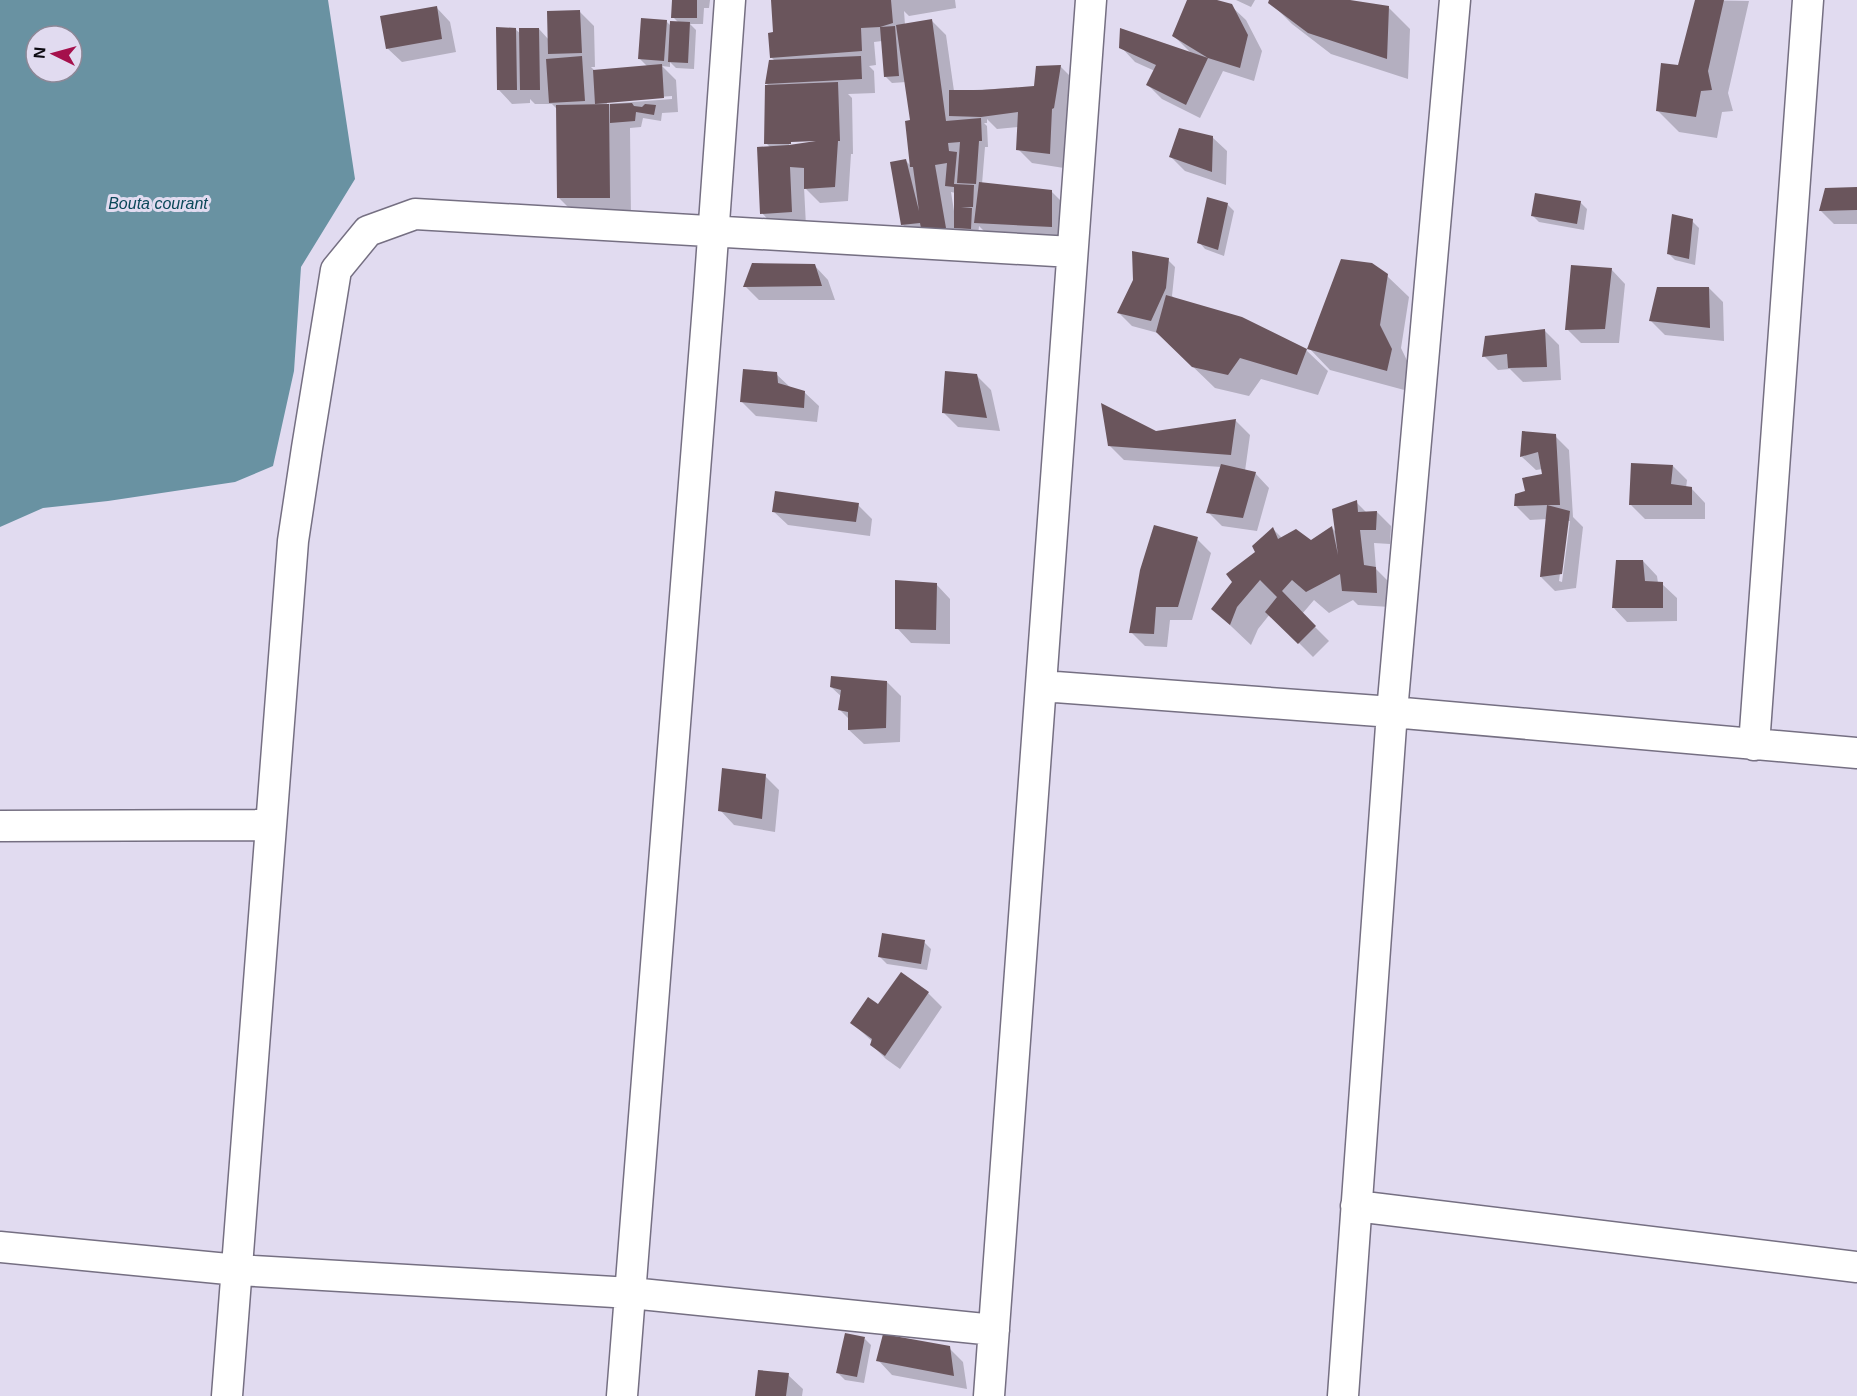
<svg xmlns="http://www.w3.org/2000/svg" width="1857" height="1396" font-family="Helvetica,sans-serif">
<rect width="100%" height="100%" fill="#e1dbf0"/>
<path fill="#6992a2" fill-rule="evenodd" d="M0,0H328L355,179L301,267L294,371L273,466L235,482L108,501L43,508L0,527ZM36,36H72V72H36Z"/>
<path fill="#0003" fill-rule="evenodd" d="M673,0H710L709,8H704L703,24H690L696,30L694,69L676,68L670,62V67L662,66L676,80L678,112L662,113L661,121L643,118L641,127L630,128L631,219H580L559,198L557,109L552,104H535L530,99V103L512,104L498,89L515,29L521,34L539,29L549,40L580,12L594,26L595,67H591L595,71L648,67L639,58L666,21L671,26L679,23L673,17ZM672,96V99L607,104V101Z
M772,0H955L956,8L909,16L904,11L905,25L932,21L946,35L954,91L1035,87L1060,66L1074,80L1068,122L1066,123L1064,168L1032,163L1018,149L1019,127L997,129L987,119V123H984L987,126L988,147H985L982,184L1051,191L1066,206V240L989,236L979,226L978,236L962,235L958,230L960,241L917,238L902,224L906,161L911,166L912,122L906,82L892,83L885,76L882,41L874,42L876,65L869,66L874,71L875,93L848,94L852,98L853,154H851L848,201L820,203L804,187L806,226L776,228L762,213L770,147L766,143L769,86L766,83L775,61L771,57L775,34ZM789,140L817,141L789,147ZM951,192L956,193L954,211Z
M1188,0H1212L1231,6L1246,20L1262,51L1254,81L1223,71L1200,118L1162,99L1148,85L1155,71L1135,62L1121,47L1192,54L1174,36Z
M1236,0H1255L1251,7Z
M1271,0H1340L1388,7L1410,29L1408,79L1331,54L1292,24L1270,2Z
M1696,0L1749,1L1728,93L1733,111L1722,112L1717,138L1679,132L1657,110L1679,66Z
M436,7L450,22L456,52L402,62L387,48Z
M1212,137L1227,151L1226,185L1185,171L1171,157Z
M1857,188V224H1834L1820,210Z
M1580,202L1587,209L1584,230L1539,222L1532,215Z
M1227,204L1234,211L1224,256L1205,249L1199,242Z
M1692,221L1699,228L1695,265L1675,260L1668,253Z
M1168,260L1175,267L1172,296L1175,299L1306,350L1328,371L1318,395L1261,379L1249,396L1215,388L1158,333L1132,326L1118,312Z
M814,265L828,280L835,300H759L745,286Z
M1611,269L1625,284L1619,343H1581L1567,329Z
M1387,276L1409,297L1401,348L1412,371L1408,391L1330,370L1309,348Z
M1709,288L1723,302L1724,341L1665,335L1651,321Z
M1545,331L1559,345L1561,380L1523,382L1510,369L1498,370L1484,356Z
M776,374L791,388L804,392L819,406L817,422L756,416L742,402Z
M976,375L991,390L1000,431L958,427L944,413Z
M1236,421L1250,435L1245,471L1255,473L1269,488L1257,531L1222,526L1208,512L1221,467L1124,460L1109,445L1156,433Z
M1555,436L1569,450L1573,517L1583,527L1576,588L1555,591L1541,577L1547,519L1530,520L1516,506L1544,475L1543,469L1536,470L1521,456ZM1567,521H1570L1562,582L1559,581Z
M1673,466L1687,480L1686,488H1691L1705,503V519H1645L1631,505Z
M1356,502L1367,513L1377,512L1391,526L1390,544L1374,543L1376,569L1390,583V607L1358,605L1353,600L1329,613L1314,600L1302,614L1329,641L1313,657L1270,614L1258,629L1251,645L1213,609L1257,553L1273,529L1282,538L1311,542L1332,528L1336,532Z
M858,505L872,519L870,536L788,525L773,511Z
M1197,539L1211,553L1192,620H1170L1167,647L1145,646L1131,632Z
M1643,561L1657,576L1658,583L1662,584L1677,598V621L1627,622L1613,607Z
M936,584L950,599V644L911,643L897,628Z
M887,682L901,696L900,742L864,744L849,730V719L840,710L842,697L831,687Z
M765,776L779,790L775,832L734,825L720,810Z
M924,942L931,949L927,970L887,964L880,957Z
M928,993L942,1007L900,1069L886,1059L872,1045L873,1042L852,1023L879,1006Z
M865,1339L871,1345L864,1383L845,1380L838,1373Z
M949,1348L963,1362L967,1389L892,1375L878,1360Z
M788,1375L803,1389L802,1396H757Z"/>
<path fill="#6a555c" d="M672,0H697V18H671Z
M771,0H891L893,23L880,27L861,28L862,51L770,58L768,33L773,32Z
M1187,0H1217L1232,4L1248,35L1240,68L1208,58L1186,105L1146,85L1156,65L1119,48L1120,28L1208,58L1172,36Z
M1269,0H1350L1389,6L1387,59L1308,33L1268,3Z
M1695,0H1724L1708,71L1712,90L1701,91L1696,117L1656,111L1661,63L1678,65Z
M437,6L442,39L386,49L380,16Z
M580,10L582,53L548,54L547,11Z
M641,18L667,20L664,61L638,59Z
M932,19L946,121L981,118L982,141H979L976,184L957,183L960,142L948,143L949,151L957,152L954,184L974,185L973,207H961L972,208L971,229L954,228V187L945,186L947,163L935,165L946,228H921L920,223L901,225L890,162L906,159L919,211L913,167H910L905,121L910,120L896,25Z
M670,21L690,22L688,63L668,62Z
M895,26L899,76L884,77L880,27Z
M496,27L516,28L517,90H497Z
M519,28H539L540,90H520Z
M582,56L585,101L549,103L546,59Z
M861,56L862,79L765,84L769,60Z
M662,64L664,98L595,104L593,70Z
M1061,65L1054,108L1052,109L1050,154L1016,150L1018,112L981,117L949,116V90H982L1034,86L1036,66Z
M838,82L840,141H838L835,187L804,189V168L790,167L792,212L760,214L757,147L789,145L816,141L791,142V144H764L765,85Z
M632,103L634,106L642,107L645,104L656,105L654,115L636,112L635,121L610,123V104Z
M609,104L610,198H557L556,105Z
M1179,128L1213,136L1212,172L1169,157Z
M979,182L1052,190V227L974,223Z
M1857,187V210L1819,211L1825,188Z
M1535,193L1581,201L1577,224L1531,216Z
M1207,197L1228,203L1218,250L1197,243Z
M1672,214L1693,219L1689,259L1667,254Z
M1132,251L1169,258L1166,288L1151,321L1117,313L1133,280Z
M1341,259L1372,263L1388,274L1380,325L1392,349L1387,371L1307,349Z
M752,263L815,264L822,286L743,287Z
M1571,265L1612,268L1605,329L1565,330Z
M1657,287H1709L1710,328L1649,321Z
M1166,295L1242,317L1307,349L1297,375L1240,358L1228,375L1192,367L1156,332Z
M1545,329L1547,367L1508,368L1507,354L1482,357L1485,336Z
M743,369L777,372L778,383L805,391L804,408L740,402Z
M945,371L977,374L987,418L942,413Z
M1101,403L1156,431L1236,419L1231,455L1108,446Z
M1522,431L1556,434L1560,505H1547L1570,511L1562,574L1540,577L1547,505L1514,506L1515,494L1525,491L1522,478L1542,474L1538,452L1520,457Z
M1631,463L1673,465L1671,484L1692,487V505H1629Z
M1221,464L1256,472L1243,518L1206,513Z
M775,491L859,503L856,522L772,512Z
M1357,500L1358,512L1377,511L1376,530H1360L1364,565L1376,567L1377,593L1342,591L1340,574L1306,592L1292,580L1282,591L1316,626L1298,644L1265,612L1277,597L1260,580L1237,607L1230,625L1211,609L1232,582L1226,574L1255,552L1252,546L1273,527L1278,539L1296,529L1311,540L1332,526L1338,555L1332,509Z
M1154,525L1198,537L1178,607H1156L1154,634L1129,633L1140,570Z
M1616,560H1643L1645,581L1663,582V608H1612Z
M895,580L937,583L936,630L895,629Z
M831,676L887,681L886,728L848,730V712L838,710L841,690L830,687Z
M722,768L766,774L762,819L718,811Z
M882,933L925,940L921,964L878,957Z
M901,972L929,992L885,1056L870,1045L872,1039L850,1023L868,997L878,1004Z
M845,1333L865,1337L857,1377L836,1373Z
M883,1334L950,1346L954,1376L876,1361Z
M758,1370L789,1373L786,1396H755Z"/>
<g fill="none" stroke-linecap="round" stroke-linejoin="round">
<defs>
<path id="street" d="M1042,686L1392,712L1857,753
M1754,745L1808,0
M0,826L271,825
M1356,1206L1857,1267
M0,1247L238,1270L631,1293L994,1330
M227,1396L293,541L307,448L336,270L368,231L415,214L1072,252
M622,1396L709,293L730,0
M989,1396L1091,0
M1343,1396L1392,712L1455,0"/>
</defs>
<use href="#street" stroke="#756f82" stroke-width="33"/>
<use href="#street" stroke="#fff" stroke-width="30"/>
</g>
<g text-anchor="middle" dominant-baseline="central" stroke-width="6" stroke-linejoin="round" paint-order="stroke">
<g font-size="16" font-style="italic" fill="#0b4859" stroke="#e1dbf0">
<text x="158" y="203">Bouta courant</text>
</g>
</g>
<g transform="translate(54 54) rotate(275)"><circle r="28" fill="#e1dbf0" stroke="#8c8897" stroke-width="1.5"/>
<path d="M0-4.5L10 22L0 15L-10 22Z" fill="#a5104c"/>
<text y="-9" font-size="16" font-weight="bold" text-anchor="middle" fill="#0d0b12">N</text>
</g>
</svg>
